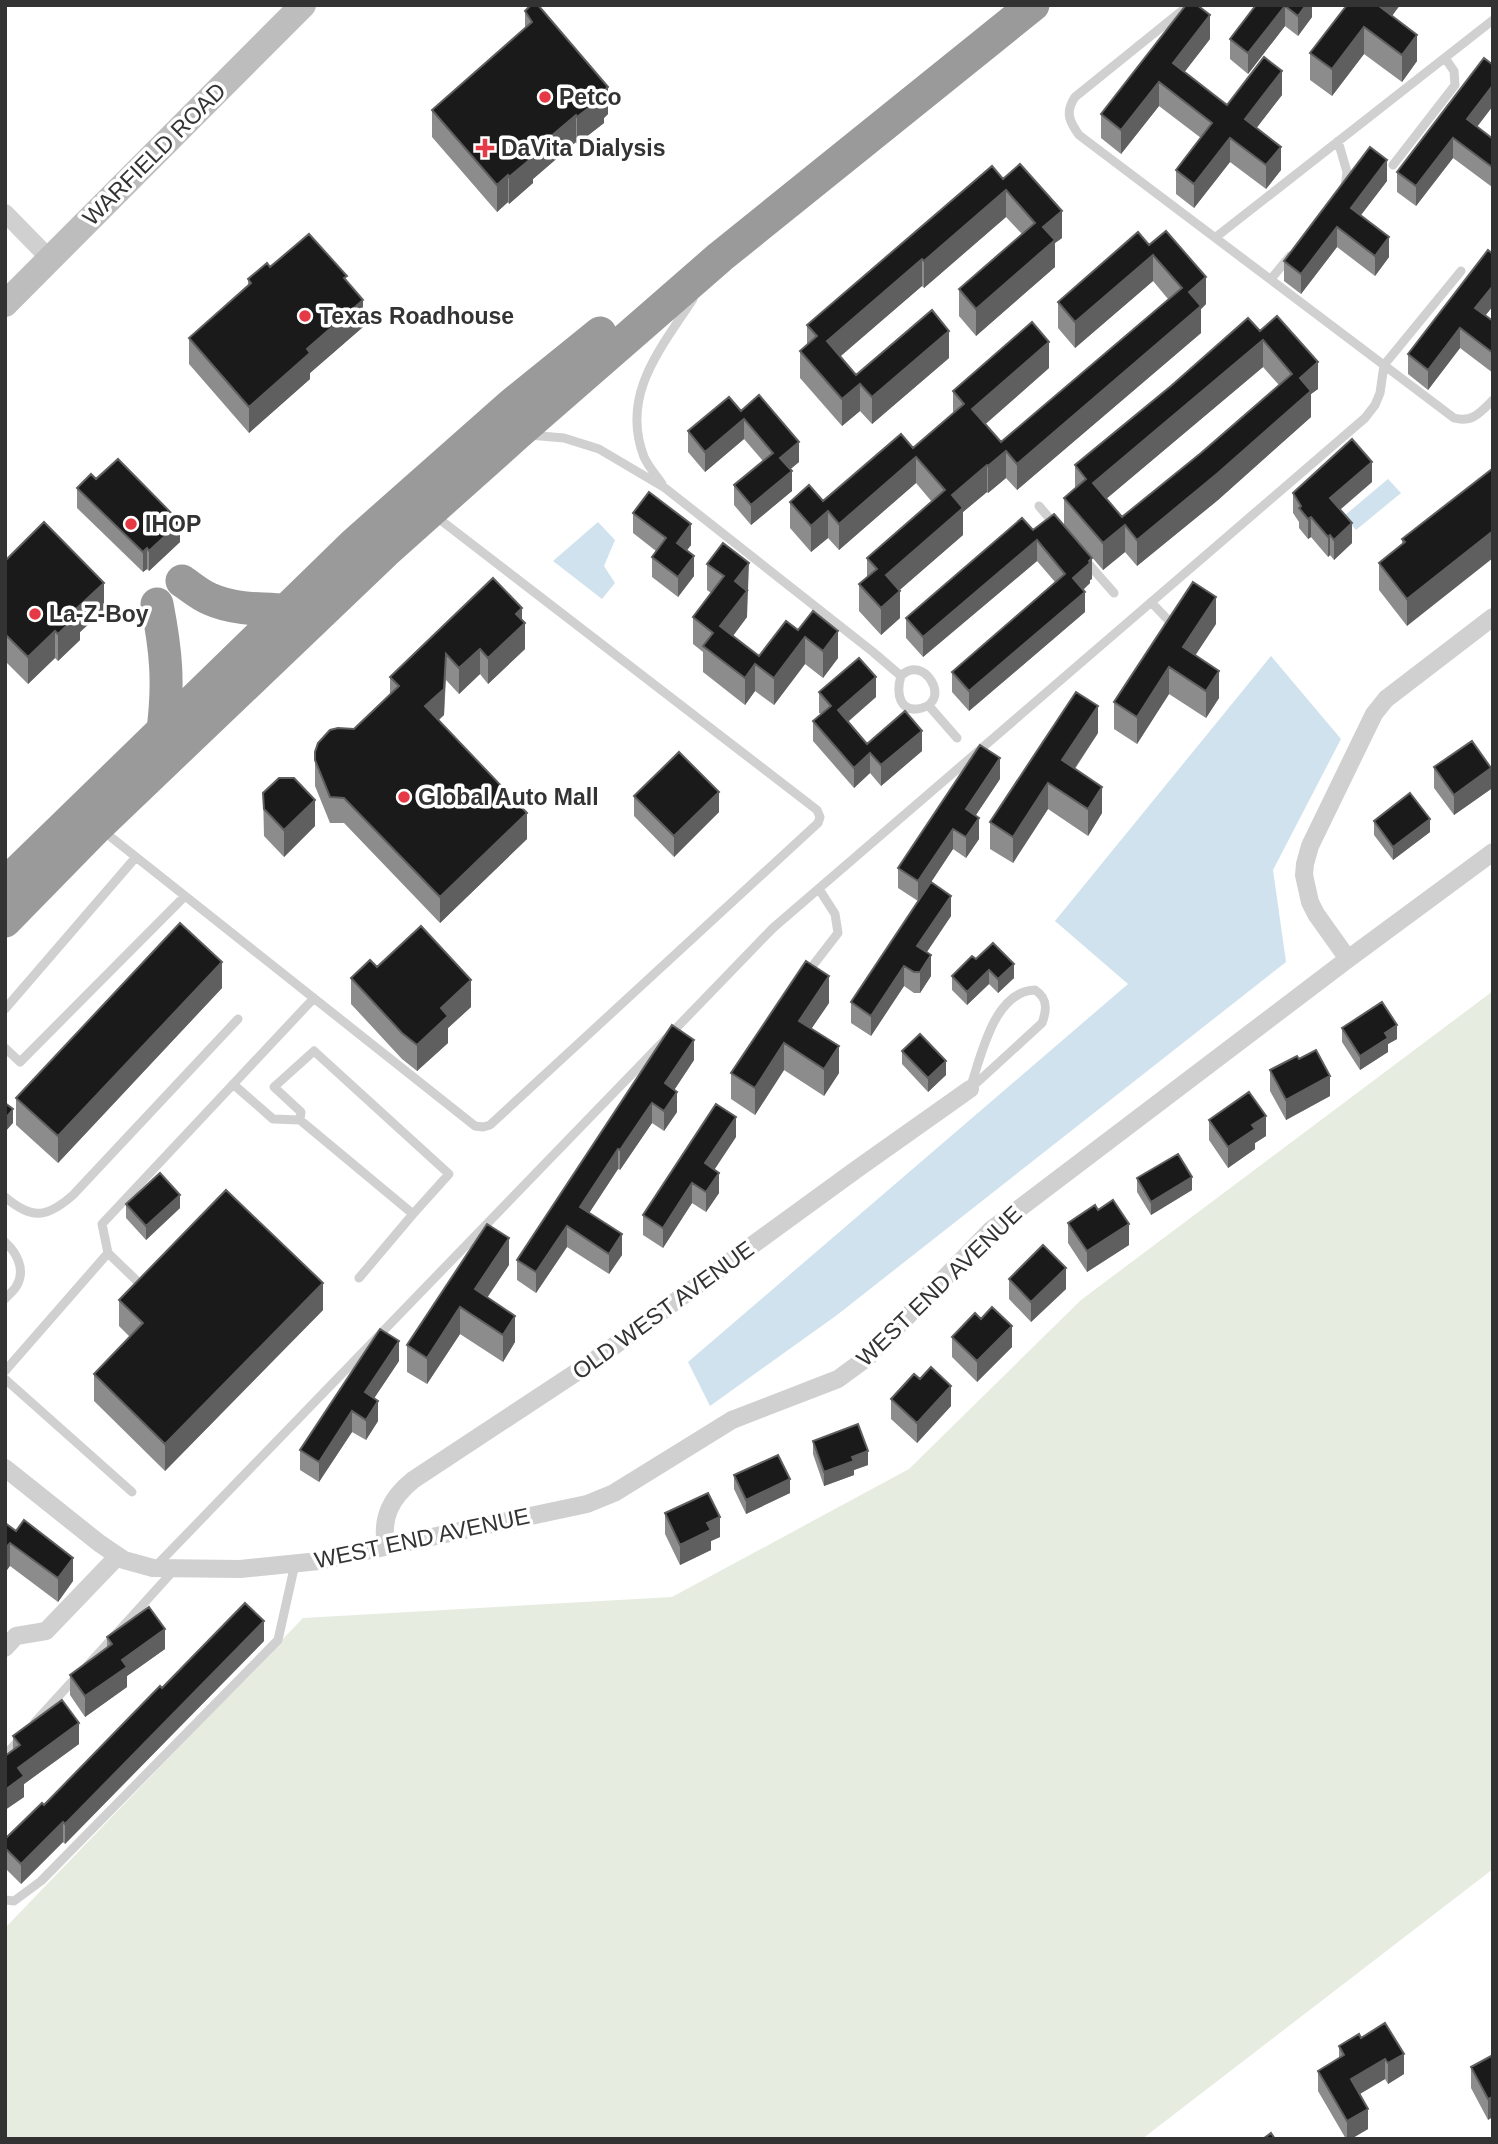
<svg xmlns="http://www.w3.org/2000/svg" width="1498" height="2144" font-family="Helvetica,sans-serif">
<rect width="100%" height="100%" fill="#fff"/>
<path fill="#e6ecdf" d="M1493,991V1869L1142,2139H5V1928L303,1618L672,1597L909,1469L1081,1300Z"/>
<path fill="#cfe2ee" d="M1388,479L1401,493L1356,530L1344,516Z
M598,522L615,540L604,566L615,583L602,599L553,561Z
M1271,656L1341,739L1273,870L1286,962L837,1315L710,1406L688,1362L1128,984L1055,921Z"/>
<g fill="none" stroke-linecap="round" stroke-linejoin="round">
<path stroke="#d0d0d0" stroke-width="9" d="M1189,5L1075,97C1065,112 1069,121 1079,135L1454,418C1472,423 1480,413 1493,400
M1338,141L1347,172L1345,187
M1393,165L1455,85L1454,71L1445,58
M1216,237L1493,20
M1271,279L1290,256
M529,435L564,438L599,449L665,488L873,652L901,676C896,693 899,714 922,708C952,700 923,653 901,676
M662,484C656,475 648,466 644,457C620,395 661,348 693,299
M1039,506L1056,526
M1086,561L1114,593
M1151,602L1170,622L1167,628
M929,706L957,738
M102,830L475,1126L483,1127L490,1125L818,823L820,817L817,810L434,515
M807,973L838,933L835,914L819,889
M1035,990C1048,998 1047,1010 1042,1023L970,1089C981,1056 994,991 1035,990Z
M5,1009L136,857
M5,1048L20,1062L185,896
M233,1084L273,1119L300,1120L413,1214L359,1278
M300,1120L301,1112L274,1087L314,1051L449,1174L413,1214
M5,1197C32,1220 47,1218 73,1195L238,1019
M5,1242C16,1252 26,1269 17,1285C15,1290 9,1294 5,1299
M108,1253L102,1224L314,998
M5,1371L108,1253L136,1280
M5,1379L132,1492
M155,1567L773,928L1365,418L1375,405L1380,393L1384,365L1461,271
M87,1666L174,1570
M35,1722L77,1676
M5,1755L21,1738
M5,1900L14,1901L41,1881L278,1640L295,1564"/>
<path stroke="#d0d0d0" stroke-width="18" d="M5,213L50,259
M1348,959L1316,914L1310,902L1304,875L1305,864L1310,846L1374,714L1386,699L1493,617
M5,1468L99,1543L124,1560L153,1568L240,1569L319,1561L587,1504L614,1493L732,1420L838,1379L868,1357L991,1230L1348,959L1493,852
M386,1547C381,1517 391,1498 413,1480L592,1362L857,1169L970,1089
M5,1648L16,1636L46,1631L118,1556"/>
<path stroke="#bdbdbd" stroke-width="26" d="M5,304L303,5"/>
<path stroke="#9a9a9a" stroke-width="33" d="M182,581C191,587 200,595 210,599C234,610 263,609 289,610
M157,604C166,651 169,682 163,730
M5,884L354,544L511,405L600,333
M5,921L97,827L385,552L517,434L720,257L1033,5"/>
</g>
<path fill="#8c8c8c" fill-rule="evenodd" d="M1256,5H1312V17L1298,36L1285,26L1248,74L1230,59V39Z
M1347,5H1400L1392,16L1417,61L1402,82L1364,54L1332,96L1310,80V53Z
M525,11L608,114L604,118V123L577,144L576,142L533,179V183L509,204L508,202L497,212L432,137V110L525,28Z
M1210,39L1184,72L1227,105L1282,95L1256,128L1281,170L1266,189L1230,162L1194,208L1176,194V170L1201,138L1159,106L1121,154L1101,138V114Z
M1484,58L1477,127L1493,139L1492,187L1453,158L1416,206L1397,192V172Z
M1003,179L1062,238L1055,243V267L976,336L959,316V289L1022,234L1006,217L924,288L922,286L840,356L856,375L949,358L872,424L860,411L842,426L800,378V351L807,345V325Z
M1387,181L1361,215L1389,257L1375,276L1337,247L1301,294L1284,281V261Z
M1149,245L1206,304L1201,309V333L1017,490L1006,478L988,493L987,492L963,512V535L899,590L900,618L881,635L859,611V584L867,577V558L932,502L916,483L839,550L828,538L811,552L790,528V502L823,501L913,448L953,413V391L1049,368L985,424L1001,442L1168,299L1153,281L1075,348L1058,328V302Z
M1493,254V306L1485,316L1493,321V373L1460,348L1428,390L1408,374V354Z
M270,267L347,281L363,327L310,373V379L249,433L189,364V338L248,286V279Z
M1260,331L1318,389L1311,394V417L1218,500L1137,566L1125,552L1103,570L1064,525V498L1075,489V465ZM1263,367L1279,385L1201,453L1122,517L1106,499Z
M741,411L799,462L790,469L792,491L751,525L734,505V485L763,461L744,439L705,472L688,452V431Z
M1492,469L1407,626L1379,590V563L1402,544V539Z
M96,479L180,542L149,571L147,569L143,572L77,508V488Z
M1372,482L1340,510L1352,543L1334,560L1330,555L1328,557L1311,537L1308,539L1299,528V522L1293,513V493Z
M633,513L691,545L687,550L694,576L678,597L652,577V557L656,551L633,533Z
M1033,530L1092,579L1090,580V583L1083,590L1085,612L969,711L952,692V672L1055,582L1037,561L923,657L906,638V618Z
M5,561L104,610L80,632V640L58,661L55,658L28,684L5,661Z
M707,564L749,590L747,592V617L733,636L759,656L786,621L838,658L823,678L805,664L774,705L755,691L745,705L703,672V652L693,644V617L711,593L707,590Z
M522,620L525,649L488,684L480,674L459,694L446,680L444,715L439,720L527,839L440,923L344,823H330L315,786V752L354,729L390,695V677Z
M1216,624L1195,655L1219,698L1206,718L1169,694L1137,744L1114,729V702Z
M819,692L876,697L848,722L867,744L922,751L881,786L870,773L854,788L813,741V721L821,714L819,713Z
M1098,733L1075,769L1102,813L1088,836L1048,809L1013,863L990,849V822Z
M1434,767L1491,789L1454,815L1434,788Z
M1000,779L975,816L979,839L966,858L953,849L931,882L951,916L926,952L931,976L920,993H914L904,986L871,1036L851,1023V1002L918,901L898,888V868Z
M263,793L315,826L284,857L264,836Z
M634,796L719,812L674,857L634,816Z
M1374,821L1430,832L1393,860L1374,835Z
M976,959L1014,978L998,993L989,984L967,1005L952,990V976Z
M351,978L471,1007L448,1028V1043L417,1071L402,1059L351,1004Z
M222,988L58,1163L16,1125V1098Z
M829,1003L811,1029L839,1073L824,1096L784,1070L755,1115L731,1099V1073Z
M672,1025L694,1060L674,1090L677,1112L664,1131L652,1123L620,1170L618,1169L589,1213L622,1255L609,1274L567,1247L536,1293L517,1280V1260Z
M1342,1028L1397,1039L1388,1044V1052L1360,1070L1342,1042Z
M902,1051L946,1075L928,1092L902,1064Z
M1270,1070L1330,1096L1286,1120L1270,1091Z
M1209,1120L1266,1136L1255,1143V1149L1228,1168L1209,1140Z
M736,1137L714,1169L719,1193L706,1212L692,1203L663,1248L643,1235V1215Z
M1137,1178L1192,1190L1151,1215L1137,1192Z
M126,1204L180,1208L146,1240L126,1218Z
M1098,1210L1129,1245L1087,1272L1068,1243V1223Z
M509,1265L487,1297L515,1342L503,1362L460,1334L427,1384L407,1372V1345Z
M1009,1279L1066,1289L1031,1322L1009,1299Z
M119,1300L323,1310L165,1471L94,1401V1374L130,1337L119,1326Z
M952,1337L1012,1347L977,1382L952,1357Z
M399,1361L374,1398L378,1421L366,1440L352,1432L319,1482L300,1470V1450Z
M920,1379L951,1406L917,1443L891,1419V1399Z
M813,1441L868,1465L854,1470V1475L824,1486L813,1454Z
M734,1475L790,1493L746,1514L734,1489Z
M665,1513L720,1537L711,1541V1550L680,1565L665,1534Z
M5,1523L73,1581L58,1602L10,1566Z
M107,1637L165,1649L127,1676V1687L85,1717L70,1695V1675L107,1648Z
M264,1641L65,1844L63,1842L21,1884L5,1868V1839L44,1805L162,1688Z
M13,1736L79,1744L24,1784V1797L5,1810V1756L13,1751Z
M1361,2038L1404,2074L1388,2084L1385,2079L1360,2094L1368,2129L1351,2139H1346L1318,2091V2071L1339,2058V2046Z
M1493,2055L1488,2120L1471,2088V2067Z"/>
<path fill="#5f5f5f" d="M1306,5H1312V17L1298,36V16Z
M1380,5H1400L1379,33Z
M1285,6V26L1248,74V53Z
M1210,15V39L1173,87V63Z
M1364,27V54L1332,96V69Z
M1417,35V61L1402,82V55Z
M1282,71V95L1245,143V119Z
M1159,82V106L1121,154V130Z
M1493,85V106L1467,140V119Z
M608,87V114L604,118V123L577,144V117L601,93Z
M576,115V142L533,179V183L509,204V177L530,154Z
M1230,138V162L1194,208V184Z
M1453,138V158L1416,206V186Z
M1281,147V170L1266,189V165Z
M1387,160V181L1351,228V208Z
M1493,165V186L1492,187V167Z
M508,175V202L497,212V185Z
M1006,190V217L924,288V261Z
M1062,211V238L1055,243V267L976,336V309L1043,227Z
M1337,227V247L1301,294V274Z
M1389,237V257L1375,276V256Z
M1153,255V281L1075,348V322Z
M922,259V286L827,368V341Z
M1206,277V304L1201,309V333L1017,490V464L1189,292Z
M1493,286V306L1475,328V308Z
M363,300V327L310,373V379L249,433V407L307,349Z
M1460,328V348L1428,390V370Z
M949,331V358L872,424V397Z
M1263,340V367L1093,510V483Z
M1049,342V368L972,436V409Z
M1318,362V389L1311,394V417L1218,500L1137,566V540L1300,378Z
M860,384V411L842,426V399Z
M744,419V439L705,472V452Z
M799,442V462L780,478V458Z
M1006,451V478L988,493V466Z
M916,457V483L839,550V524Z
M1372,462V482L1330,518V498Z
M987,465V492L963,512V535L886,602V575L952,495Z
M792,471V491L751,525V505Z
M828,511V538L811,552V526Z
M1311,517V537L1308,539V519Z
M180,522V542L149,571V551Z
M1352,523V543L1334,560V540Z
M691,524V545L677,563V543Z
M1125,525V552L1103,570V543Z
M1493,531V558L1407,626V599Z
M1330,535V555L1328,557V537Z
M1037,540V561L923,657V637Z
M147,548V569L143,572V552Z
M694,556V576L678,597V577Z
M1092,558V579L1090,580V583L1073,599V578Z
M749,563L747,617L720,653V626L735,581Z
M104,583V610L80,632V640L58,661V634L76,609Z
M900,591V618L881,635V608Z
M1085,592V612L969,711V691Z
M1216,597V624L1183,674V647Z
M522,608V626L525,623V649L488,684V658L516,614Z
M55,631V658L28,684V657Z
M838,631V658L823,678V651Z
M805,637V664L774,705V678Z
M480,649V674L459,694V668Z
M446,654L444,715L425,731V706Z
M755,664V691L745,705V678Z
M1169,667V694L1137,744V717Z
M1219,671V698L1206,718V691Z
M876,677V697L838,730V710Z
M1098,706V733L1062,787V760Z
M922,731V751L881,786V765Z
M870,753V773L854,788V768Z
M1000,758V779L966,830V809Z
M1491,768V789L1454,815V795Z
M1048,783V809L1013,863V837Z
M1102,787V813L1088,836V809Z
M719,792V812L674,857V836Z
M315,800V826L284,857V830Z
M527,813V839L440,923V897Z
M979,818V839L966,858V837Z
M1430,819V832L1393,860V847Z
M953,829V849L918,902V881Z
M951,896V916L917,967V946Z
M931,955V976L920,993V972Z
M222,962V988L58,1163V1136Z
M1014,964V978L998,993V979Z
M904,966V986L871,1036V1016Z
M989,970V984L967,1005V992Z
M829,976V1003L799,1047V1021Z
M471,980V1007L448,1028V1043L417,1071V1045L441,1008Z
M1397,1025V1039L1388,1044V1052L1360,1070V1056L1385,1033Z
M694,1040V1060L665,1104V1083Z
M784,1043V1070L755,1115V1088Z
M839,1046V1073L824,1096V1069Z
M946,1061V1075L928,1092V1078Z
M1330,1076V1096L1286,1120V1100Z
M677,1092V1112L664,1131V1111Z
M652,1103V1123L620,1170V1150Z
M13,1109V1123L5,1132V1119Z
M1266,1116V1136L1255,1143V1149L1228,1168V1147L1252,1125Z
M736,1117V1137L705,1184V1163Z
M618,1149V1169L580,1227V1207Z
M719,1173V1193L706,1212V1192Z
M1192,1177V1190L1151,1215V1202Z
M692,1183V1203L663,1248V1228Z
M180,1195V1208L146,1240V1226Z
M1129,1224V1245L1087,1272V1251Z
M567,1226V1247L536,1293V1272Z
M622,1234V1255L609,1274V1254Z
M509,1238V1265L475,1316V1289Z
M1066,1268V1289L1031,1322V1302Z
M323,1283V1310L165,1471V1444Z
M460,1307V1334L427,1384V1358Z
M515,1316V1342L503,1362V1335Z
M1012,1326V1347L977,1382V1361Z
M399,1341V1361L365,1412V1392Z
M951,1386V1406L917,1443V1423Z
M378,1401V1421L366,1440V1420Z
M352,1411V1432L319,1482V1462Z
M868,1451V1465L854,1470V1475L824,1486V1472L852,1457Z
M790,1479V1493L746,1514V1500Z
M720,1517V1537L711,1541V1550L680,1565V1545L707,1523Z
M10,1543V1566L5,1573V1549Z
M73,1558V1581L58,1602V1578Z
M264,1621V1641L65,1844V1824Z
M165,1629V1649L127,1676V1687L85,1717V1696L122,1660Z
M79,1723V1744L24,1784V1797L5,1810V1790L18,1768Z
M63,1822V1842L21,1884V1864Z
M1404,2054V2074L1388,2084V2063Z
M1385,2059V2079L1351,2099V2079Z
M1493,2097V2117L1488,2120V2099Z
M1368,2109V2129L1351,2139H1347V2121Z"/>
<path fill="#1a1a1a" stroke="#5f5f5f" stroke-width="2" fill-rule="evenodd" d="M531,5H538L608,87L601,93L604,96L577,117L576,115L530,154L533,157L509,177L508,175L497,185L432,110L532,22L525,11Z
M1186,5H1197L1210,15L1173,63L1227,105L1264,57L1282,71L1245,119L1281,147L1266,165L1230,138L1194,184L1176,170L1212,123L1159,82L1121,130L1101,114Z
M1256,5H1306L1298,16L1285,6L1248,53L1230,39Z
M1347,5H1380L1379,6L1417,35L1402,55L1364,27L1332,69L1310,53Z
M1484,58L1493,65V85L1467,119L1493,139V165L1492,167L1453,138L1416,186L1397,172Z
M1370,147L1387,160L1351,208L1389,237L1375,256L1337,227L1301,274L1284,261Z
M1020,164L1062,211L1043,227L1055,240L976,309L959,289L1035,223L1006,190L924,261L922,259L827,341L856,375L932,310L949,331L872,397L860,384L842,399L800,351L817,336L807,325L992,166L1003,179Z
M1166,231L1206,277L1189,292L1201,306L1017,464L1006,451L988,466L987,465L952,495L963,508L886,575L900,591L881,608L859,584L877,569L867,558L945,490L916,457L839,524L828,511L811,526L790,502L809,485L823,501L901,434L913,448L964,404L953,391L1032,322L1049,342L972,409L1001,442L1182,288L1153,255L1075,322L1058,302L1138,232L1149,245Z
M309,234L347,276L344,278L363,300L307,349L310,353L249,407L189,338L251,283L248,279L267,263L270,267Z
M1488,250L1493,254V286L1475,308L1493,321V353L1460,328L1428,370L1408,354Z
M1277,316L1318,362L1300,378L1311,391L1218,473L1137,540L1125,525L1103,543L1064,498L1086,479L1075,465L1171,386L1248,318L1260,331ZM1263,340L1292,374L1201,453L1122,517L1093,483Z
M759,395L799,442L780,458L792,471L751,505L734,485L773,453L744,419L705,452L688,431L729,397L741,411Z
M1352,439L1372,462L1330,498L1352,523L1334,540L1330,535L1328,537L1311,517L1308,519L1299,508L1301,506L1293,493Z
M118,459L180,522L149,551L147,548L143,552L77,488L91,474L96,479Z
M1492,469L1493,531L1407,599L1379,563L1405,542L1402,539Z
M649,492L691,524L677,543L694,556L678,577L652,557L666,538L633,513Z
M1054,514L1092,558L1089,561L1090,563L1073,578L1085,592L969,691L952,672L1065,574L1037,540L923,637L906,618L1022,518L1033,530Z
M44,522L104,583L76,609L80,613L58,634L55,631L28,657L5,634V561Z
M723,543L749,563L735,581L747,591L720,626L759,656L786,621L798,630L813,611L838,631L823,651L805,637L774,678L755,664L745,678L703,646L713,633L693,617L724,576L707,564Z
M493,578L522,608L516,614L525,623L488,658L480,649L459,668L446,654L444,689L425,706L527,813L440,897L344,798L330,797L315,760V752L318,743L330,730L338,728L354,729L399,686L390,677Z
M1193,582L1216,597L1183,647L1219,671L1206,691L1169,667L1137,717L1114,702Z
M859,658L876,677L838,710L867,744L905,711L922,731L881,765L870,753L854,768L813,721L831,706L819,692Z
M1076,692L1098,706L1062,760L1102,787L1088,809L1048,783L1013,837L990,822Z
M1472,741L1491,768L1454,795L1434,767Z
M980,745L1000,758L966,809L979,818L966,837L953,829L918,881L898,868Z
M679,752L719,792L674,836L634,796Z
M279,778H294L315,800L284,830L264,809L263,793Z
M1410,793L1430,819L1393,847L1374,821Z
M931,882L951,896L917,946L931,955L920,972H914L904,966L871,1016L851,1002Z
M180,923L222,962L58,1136L16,1098Z
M421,926L471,980L441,1008L448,1016L417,1045L402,1033L351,978L370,960L377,967Z
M993,943L1014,964L998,979L989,970L967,992L952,976L972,956L976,959Z
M806,961L829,976L799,1021L839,1046L824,1069L784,1043L755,1088L731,1073Z
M1382,1002L1397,1025L1385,1033L1388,1038L1360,1056L1342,1028Z
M672,1025L694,1040L665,1083L677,1092L664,1111L652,1103L620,1150L618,1149L580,1207L622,1234L609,1254L567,1226L536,1272L517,1260Z
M920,1034L946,1061L928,1078L902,1051Z
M1316,1050L1330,1076L1286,1100L1270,1070L1297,1056L1299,1059Z
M1249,1092L1266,1116L1252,1125L1255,1129L1228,1147L1209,1120Z
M5,1103L13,1109L5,1119Z
M716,1104L736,1117L705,1163L719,1173L706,1192L692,1183L663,1228L643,1215Z
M1178,1154L1192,1177L1151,1202L1137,1178Z
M160,1173L180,1195L146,1226L126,1204Z
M226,1190L323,1283L165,1444L94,1374L143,1323L119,1300Z
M1113,1200L1129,1224L1087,1251L1068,1223L1095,1205L1098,1210Z
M487,1224L509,1238L475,1289L515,1316L503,1335L460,1307L427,1358L407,1345Z
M1043,1245L1066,1268L1031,1302L1009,1279Z
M992,1307L1012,1326L977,1361L952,1337L975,1313L981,1319Z
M380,1329L399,1341L365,1392L378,1401L366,1420L352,1411L319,1462L300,1450Z
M931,1367L951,1386L917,1423L891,1399L914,1374L920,1379Z
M858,1424L868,1451L852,1457L854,1461L824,1472L813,1441Z
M778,1455L790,1479L746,1500L734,1475Z
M708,1493L720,1517L707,1523L711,1530L680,1545L665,1513Z
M24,1520L73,1558L58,1578L10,1543L5,1549V1523L16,1531Z
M245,1603L264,1621L65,1824L63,1822L21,1864L5,1848V1839L42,1803L44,1805L160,1686L162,1688Z
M149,1607L165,1629L122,1660L127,1667L85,1696L70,1675L112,1644L107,1637Z
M62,1700L79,1723L18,1768L24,1776L5,1790V1756L20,1745L13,1736Z
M1385,2023L1404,2054L1388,2063L1385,2059L1351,2079L1368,2109L1347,2121L1318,2071L1344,2055L1339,2046L1359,2034L1361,2038Z
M1493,2055V2097L1488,2099L1471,2067Z
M1271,2133L1275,2139H1263Z"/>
<g fill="#e63946" stroke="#fff" stroke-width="2.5">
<circle cx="545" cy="97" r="7"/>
<path d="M481.5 137.5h7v7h7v7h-7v7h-7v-7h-7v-7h7z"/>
<circle cx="305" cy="316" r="7"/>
<circle cx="131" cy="524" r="7"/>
<circle cx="35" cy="614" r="7"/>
<circle cx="404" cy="797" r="7"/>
</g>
<g text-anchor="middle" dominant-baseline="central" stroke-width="7" stroke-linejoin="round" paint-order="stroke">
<g font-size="23" font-weight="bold" fill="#333" stroke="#fff" text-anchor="start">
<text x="559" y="97">Petco</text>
<text x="501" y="148">DaVita Dialysis</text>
<text x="319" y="316">Texas Roadhouse</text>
<text x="145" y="524">IHOP</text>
<text x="49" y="614">La-Z-Boy</text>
<text x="418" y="797">Global Auto Mall</text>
</g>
<g font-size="23" fill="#333" stroke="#fff">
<text transform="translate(154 154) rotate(-45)">WARFIELD ROAD</text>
<text transform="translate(939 1286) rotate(-44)">WEST END AVENUE</text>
<text transform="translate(663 1310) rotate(-36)">OLD WEST AVENUE</text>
<text transform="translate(422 1538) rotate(-12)">WEST END AVENUE</text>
</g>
</g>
<rect width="1498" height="2144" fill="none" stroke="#333333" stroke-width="14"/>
</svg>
